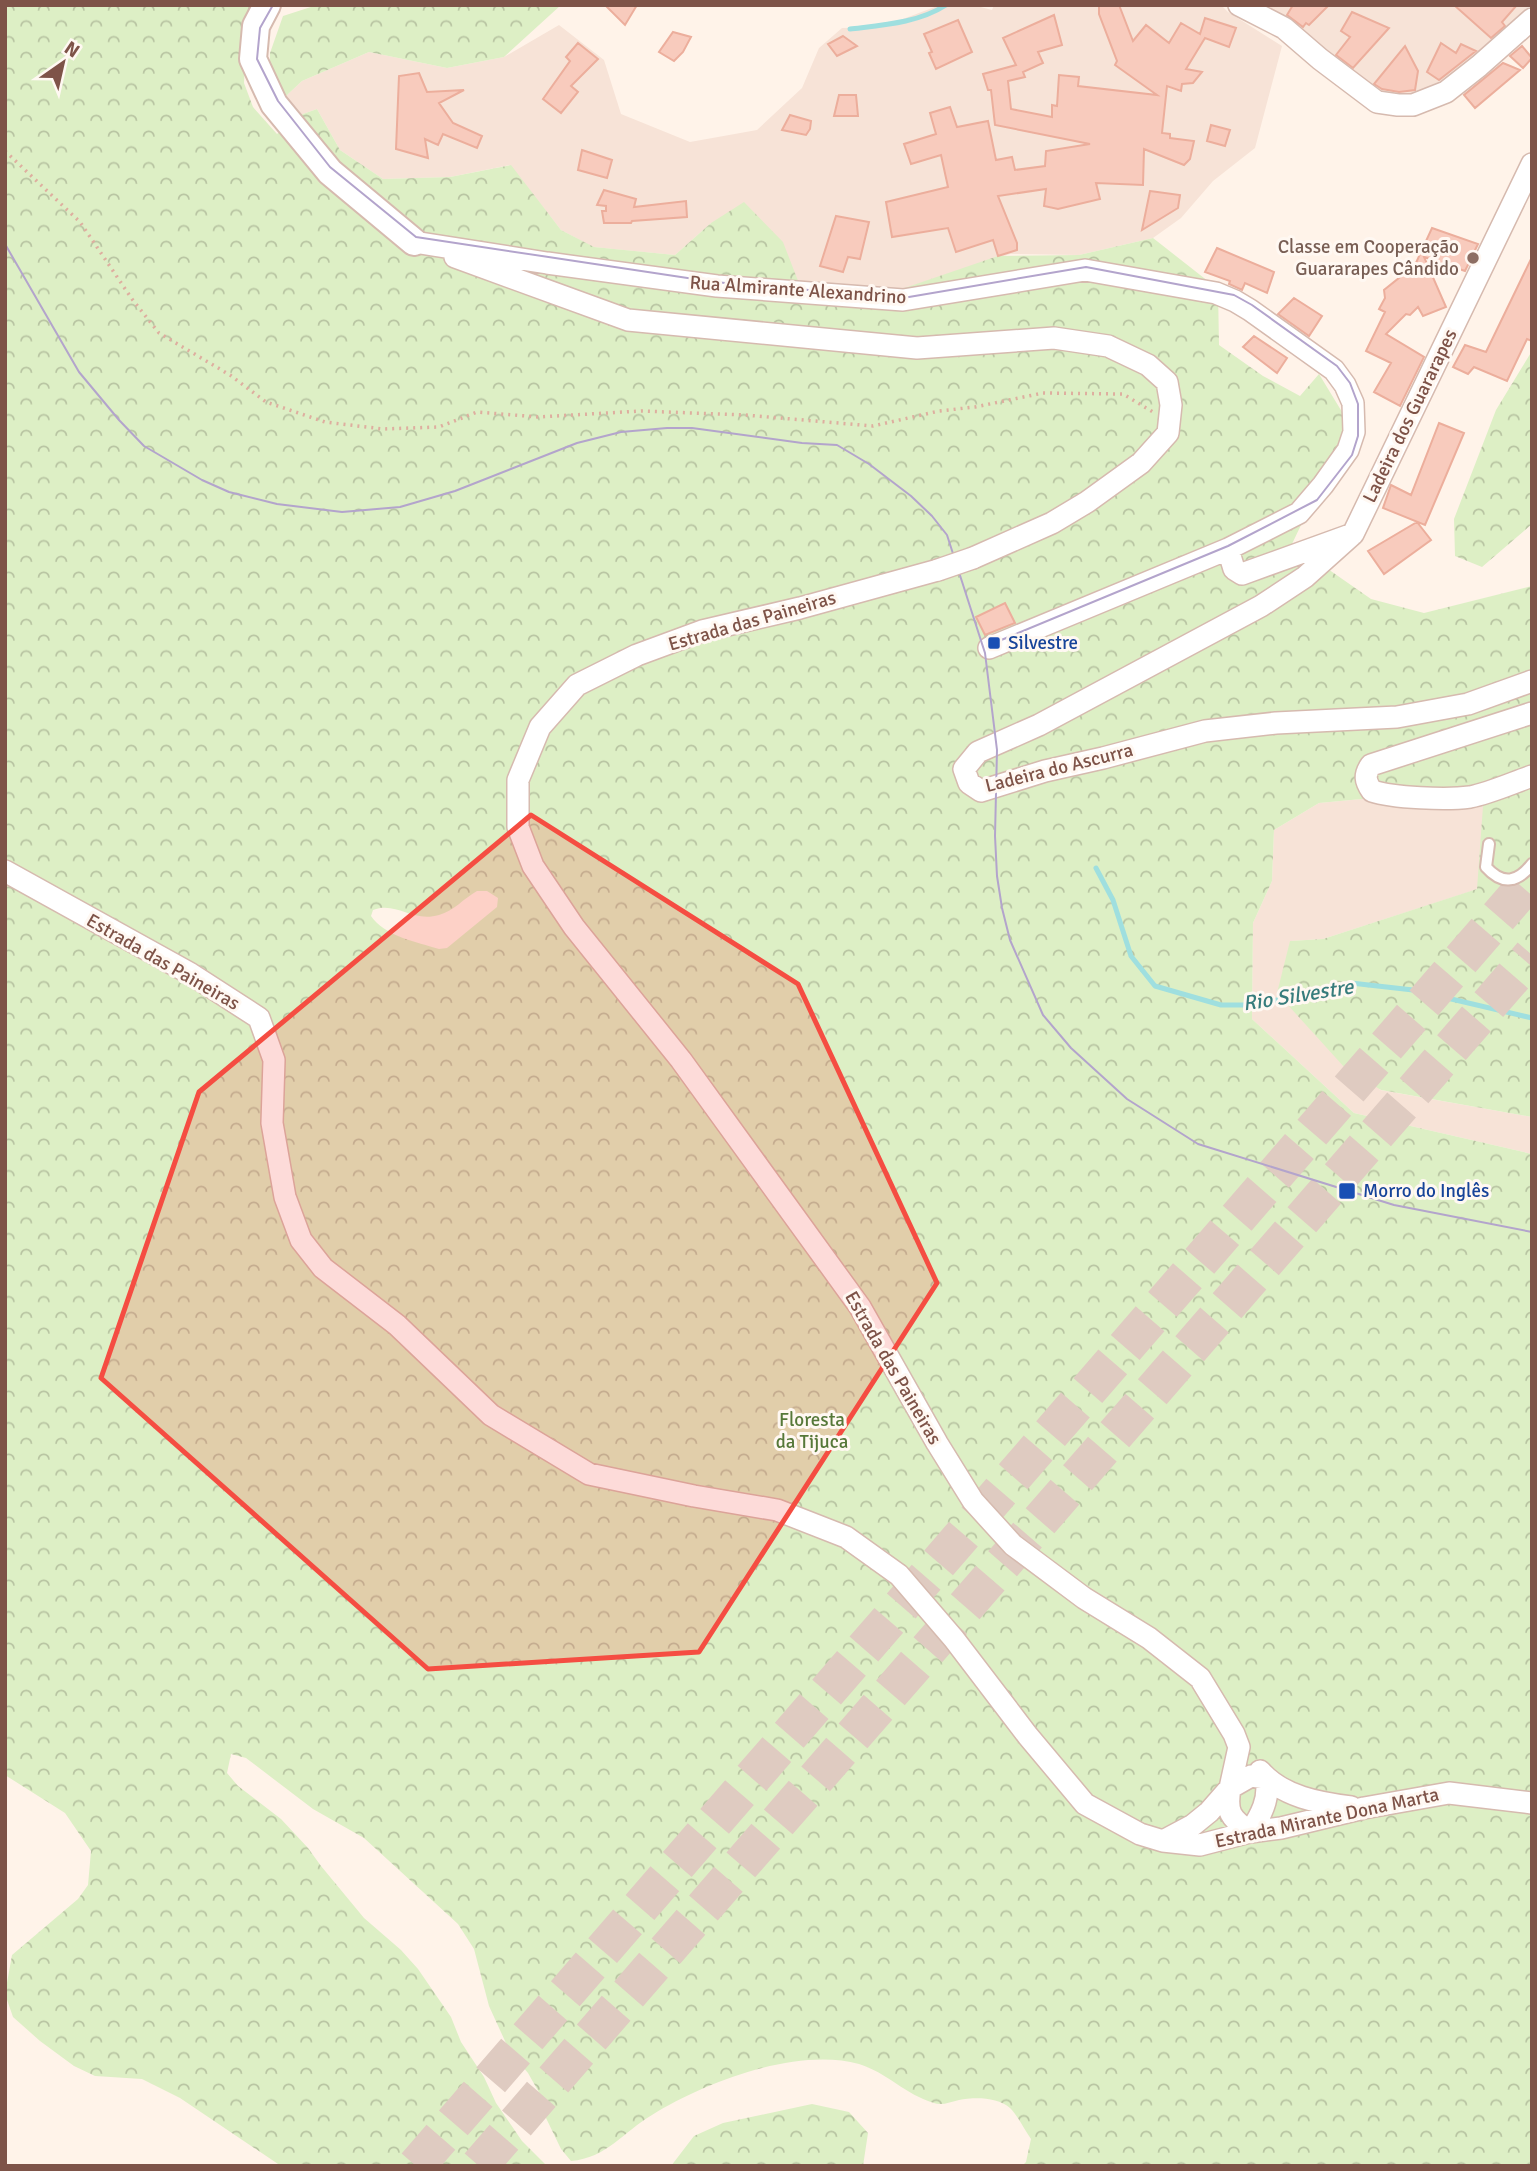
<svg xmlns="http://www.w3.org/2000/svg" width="1537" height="2171" font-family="Signika,sans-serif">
<defs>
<pattern id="forest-crowns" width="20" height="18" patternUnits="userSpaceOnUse" patternTransform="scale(1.75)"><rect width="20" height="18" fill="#ddefc5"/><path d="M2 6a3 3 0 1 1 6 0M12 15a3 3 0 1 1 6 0" fill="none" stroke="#b8c4a2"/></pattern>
</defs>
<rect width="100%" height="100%" fill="#fff3e9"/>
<path fill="#f7e3d7" d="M940,5H973L992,10L994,5H1221L1228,12L1282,46L1255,148L1213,181L1181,218L1153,238L1079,255L1010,254L887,294L800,286L711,223L675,255L593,247L561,230L510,165L450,177L383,179L340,150L317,109L300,115L286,96L302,81L369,52L447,68L504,57L559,25L604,60L621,114L690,142L757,130L802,88L819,48L842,28L882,27Z
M1249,5H1530L1448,89L1398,113Z
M1394,796L1484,806L1478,889L1323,939L1290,941L1380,1090L1532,1117V1154L1354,1113L1252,1019L1253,923L1272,881L1274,830L1319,803Z"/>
<path fill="url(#forest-crowns)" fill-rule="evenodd" d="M5,5H268L246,38L244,83L253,107L277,134L300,115L317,109L340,150L383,179L450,177L511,165L561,230L594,247L675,255L711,223L744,202L783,242L800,286L887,294L998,256L1079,255L1153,238L1218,289L1219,345L1263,376L1300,396L1319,374L1353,430L1311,504L1292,544L1371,599L1424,613L1532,586V1117L1381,1090L1345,1068L1277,993L1290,941L1323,939L1477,889L1483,806L1394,796L1319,803L1274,830L1272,881L1253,923L1252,1019L1354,1113L1532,1154V2166H1022L1026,2162L1031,2139C1024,2129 1018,2116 1010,2108C998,2097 974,2097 959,2100C951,2102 941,2106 934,2103C906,2095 886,2072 859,2064C797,2047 705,2082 652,2115C623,2132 607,2158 571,2161L561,2149L546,2118L541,2096L528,2073L510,2052L489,2006L474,1949L458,1924L364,1838L313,1809L246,1758L231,1754L227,1773L238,1786L281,1819L308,1848L321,1866L364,1918L401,1950L418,1969L451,2017L461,2042L484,2077L496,2103L522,2141L547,2166H281L180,2098L142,2079L95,2076L74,2066L40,2041L13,2017L5,1994L12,1955L78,1899L88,1885L91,1851L65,1813L5,1775ZM477,891H487L498,898L497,907L447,948L439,949C417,942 384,936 371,916L373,910C397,901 412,923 439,915C454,911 464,898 477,891Z
M317,5H561L504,57L447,68L369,52L302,81L286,96L270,74V53L283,16Z
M1532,351V524L1482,567L1455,556L1454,519L1496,410Z
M812,2104L849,2112L868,2133L863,2166H671L694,2136L723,2123Z"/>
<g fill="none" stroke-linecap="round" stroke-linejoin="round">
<path stroke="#9fdfdf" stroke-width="5" d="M850,29C883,25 918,23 946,5
M1096,868L1113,900L1131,956L1155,986L1221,1005H1255L1351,983L1413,990L1532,1018"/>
</g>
<path fill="#f8cbbd" stroke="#ecae9c" stroke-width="2" d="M605,5H637L625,25Z
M1099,5H1119L1133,41L1146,25L1169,43L1181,23L1200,34L1205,18L1236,28L1229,47L1205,38L1186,69L1202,72L1193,83L1182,84L1181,91L1167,86L1162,133L1170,134V138L1194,141L1190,159L1184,165L1144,149L1143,185L1096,183L1100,199L1058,209L1044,206L1046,189L998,196L1017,243V250L998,256L993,240L956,252L948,228L892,237L886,202L948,187L941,155L911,164L904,144L936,134L930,113L950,107L957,127L988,121L996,160L1012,157L1015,170L1045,166L1046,151L1090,144L995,125L991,90H988L983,74L1016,65L1003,38L1054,15L1062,45L1038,52L1043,63L1023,72L1025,77L1008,81L1011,109L1052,117V105L1057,106L1059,75L1079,77L1078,86L1157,95L1115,65L1117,61L1099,14Z
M1293,5H1329L1309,25L1306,23L1303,27L1287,15Z
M1454,5H1517L1502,22L1505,26L1491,38Z
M1352,12L1389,28L1353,68L1336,55L1350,37L1341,31Z
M958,20L972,52L936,69L929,53L932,52L924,34Z
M673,32L691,37L683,52L674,61L659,52Z
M843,36L857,46L837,56L828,44Z
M578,43L598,59L571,86L578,92L561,113L543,99L570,61L566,57Z
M1441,43L1456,53L1461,44L1476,51L1439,80L1427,72Z
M1405,46L1418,71L1415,90L1399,92L1382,89L1374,84Z
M1522,46L1532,58L1523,68L1510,56Z
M1503,63L1520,70L1475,108L1464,95Z
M419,73L427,92L464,90L439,103L453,123L482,136L477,148L443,134L438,145L425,139L428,158L396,149L399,76Z
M839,95H856L858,116H834Z
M790,115L811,121L810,129L806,135L782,130Z
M1211,125L1230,130L1225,146L1207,141Z
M582,150L612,160L607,178L578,170Z
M604,190L636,199L634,207L686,201L687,217L632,221L631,223H604L602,211H606V206L597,205Z
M1150,191L1180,195L1178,208L1142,230Z
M836,216L869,222L860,259L848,257L843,272L820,266Z
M1432,228L1478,244L1465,271L1424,257L1446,307L1423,316L1418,307L1410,315L1406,314L1386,334L1424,357L1400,406L1374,392L1391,363L1366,351L1385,312L1379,309L1385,298L1384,290L1415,265Z
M1217,248L1274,272L1267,293L1245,283L1242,290L1229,284L1230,281L1205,272Z
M1532,257V341L1527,339L1507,381L1474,367L1468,374L1453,367L1465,345L1486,352Z
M1294,298L1322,316L1309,336L1278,314Z
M1254,336L1287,358L1277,373L1243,347Z
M1439,423L1464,433L1425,525L1383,508L1391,485L1411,495Z
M1417,522L1431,540L1384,574L1368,551Z
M1005,603L1015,623L985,635L976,617Z"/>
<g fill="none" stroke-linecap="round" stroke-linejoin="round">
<path stroke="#dfcbc1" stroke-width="38" stroke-dasharray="38 19" stroke-linecap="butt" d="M416,2166L1532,878
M479,2166L1532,955"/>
<defs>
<path id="service" d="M1489,844L1486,867C1503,886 1518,882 1532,864"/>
<path id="minor" d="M1239,5L1284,28L1320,59L1377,102L1398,105H1413L1446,92L1479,66L1532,19
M414,242L547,263L717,286L903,300L1085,270L1216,293L1235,301L1250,310L1334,370L1345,385L1353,403L1354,432L1348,450L1323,485L1299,513L1228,549L989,648
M455,257L628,320L917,348L1054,338L1108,346L1148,365L1167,382L1171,405L1168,433L1141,463L1087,502L1052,523L973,558
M1353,534L1305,577L1261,606L1039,725L978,752L964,769L969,783L981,791L1045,771L1103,758L1205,731L1276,723L1397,717L1468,704L1532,681
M1228,549L1234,569L1242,574L1353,534L1532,164
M938,570L800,608L702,631L637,655L577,685L540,727L518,780V827L533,866L574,927L681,1060L860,1307L937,1443L973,1501L1013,1545L1084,1598L1149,1638L1200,1678L1234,1734L1239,1747L1230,1788L1209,1812L1193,1825L1163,1841
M1532,713L1371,765C1364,775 1365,781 1372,791C1393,798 1447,800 1470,797C1490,793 1512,783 1532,776
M5,871L191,974L259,1018L274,1060L272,1123L285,1197L301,1240L323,1268L397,1325L491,1415L589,1474L694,1496L777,1510L846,1537L899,1575L954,1639L1028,1736L1085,1804L1140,1834L1163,1841L1200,1845L1250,1832L1281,1828L1364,1808L1449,1793L1532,1803
M1260,1771C1283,1797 1319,1803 1351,1807
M1251,1776L1266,1778C1270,1799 1261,1815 1250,1832C1230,1818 1226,1812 1230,1788Z"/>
<path id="tertiary" d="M267,5L256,26L253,59L274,104L330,172L414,242"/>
</defs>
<use href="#service" stroke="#d6baaf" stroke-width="14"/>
<use href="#minor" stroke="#d6baaf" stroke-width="24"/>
<use href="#tertiary" stroke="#d6baaf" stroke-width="30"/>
<path stroke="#deae9f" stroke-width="3.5" stroke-dasharray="2 5" stroke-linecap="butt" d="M5,151L80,222L132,299L159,333L230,375L266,402L325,422L383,429L439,427L477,412L538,417L641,411L745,415L873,426L939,411L975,407L1043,393L1123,394L1153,412"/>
<use href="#service" stroke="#fff" stroke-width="10"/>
<use href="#minor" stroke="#fff" stroke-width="21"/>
<use href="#tertiary" stroke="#fff" stroke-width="26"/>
<path stroke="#b3a4cc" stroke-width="2" d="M273,5L260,28L257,59L278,101L330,167L416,237L714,282L903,298L1086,267L1234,295L1252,305L1337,366L1350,383L1358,404V436L1352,455L1317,500L1228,546L994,643
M5,244L79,372L119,420L144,446L202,480L229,492L277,504L342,512L400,507L455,491L577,443L621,432L667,428H692L802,443L837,445L869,464L911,496L932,516L947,535L985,653L997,750L995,836L997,876L1002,908L1010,940L1043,1015L1071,1048L1127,1099L1198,1144L1394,1205L1532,1232"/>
<defs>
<path id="minor-bridge" d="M938,570L973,558"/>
</defs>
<use href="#minor-bridge" stroke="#d6baaf" stroke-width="24" stroke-linecap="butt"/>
<use href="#minor-bridge" stroke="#fff" stroke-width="21"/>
</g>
<path fill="#f54d42" fill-opacity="0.2" stroke="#f54d42" stroke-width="5" stroke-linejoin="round" d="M531,815L798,984L937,1283L699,1652L428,1669L101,1378L199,1092Z"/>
<circle fill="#8d6e63" stroke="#fff8f2" stroke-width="2.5" cx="1473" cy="258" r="7"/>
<g fill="#1a4fb4" stroke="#fff8f2" stroke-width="2.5">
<rect x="987" y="636" width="14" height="14" rx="3.5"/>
<rect x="1338" y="1182" width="18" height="18" rx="3.5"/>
</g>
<g text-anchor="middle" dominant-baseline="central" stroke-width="6" stroke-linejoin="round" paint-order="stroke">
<g font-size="19" fill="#785e54" stroke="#fff8f2" text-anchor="end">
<text x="1459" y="247">Classe em Cooperação<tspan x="1459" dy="22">Guararapes Cândido</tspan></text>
</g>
<g font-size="19" fill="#7e5348" stroke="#fff8f2">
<text transform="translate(798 290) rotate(4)">Rua Almirante Alexandrino</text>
<text transform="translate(1410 416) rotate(-64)">Ladeira dos Guararapes</text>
<text transform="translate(752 621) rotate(-16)">Estrada das Paineiras</text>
<text transform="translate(1059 768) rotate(-14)">Ladeira do Ascurra</text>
<text transform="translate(163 962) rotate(30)">Estrada das Paineiras</text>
<text transform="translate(893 1368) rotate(60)">Estrada das Paineiras</text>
<text transform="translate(1327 1818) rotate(-12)">Estrada Mirante Dona Marta</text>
</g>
<g font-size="19" fill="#164399" stroke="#fff8f2" text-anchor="start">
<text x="1008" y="643">Silvestre</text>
<text x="1363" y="1191">Morro do Inglês</text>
</g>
<g font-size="19" fill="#567839" stroke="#fff8f2">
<text x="812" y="1420">Floresta<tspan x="812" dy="22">da Tijuca</tspan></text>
</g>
<g font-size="21" font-style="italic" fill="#377c7c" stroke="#fff8f2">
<text transform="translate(1298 995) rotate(-9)">Rio Silvestre</text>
</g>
</g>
<rect width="1537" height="2171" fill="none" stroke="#7e5348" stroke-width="14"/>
<g transform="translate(63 63) rotate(34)" stroke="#fff8f2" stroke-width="5" paint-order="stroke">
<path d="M0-5L12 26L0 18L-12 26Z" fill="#7e5348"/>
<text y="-10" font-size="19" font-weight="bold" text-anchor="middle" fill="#7e5348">N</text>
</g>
</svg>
